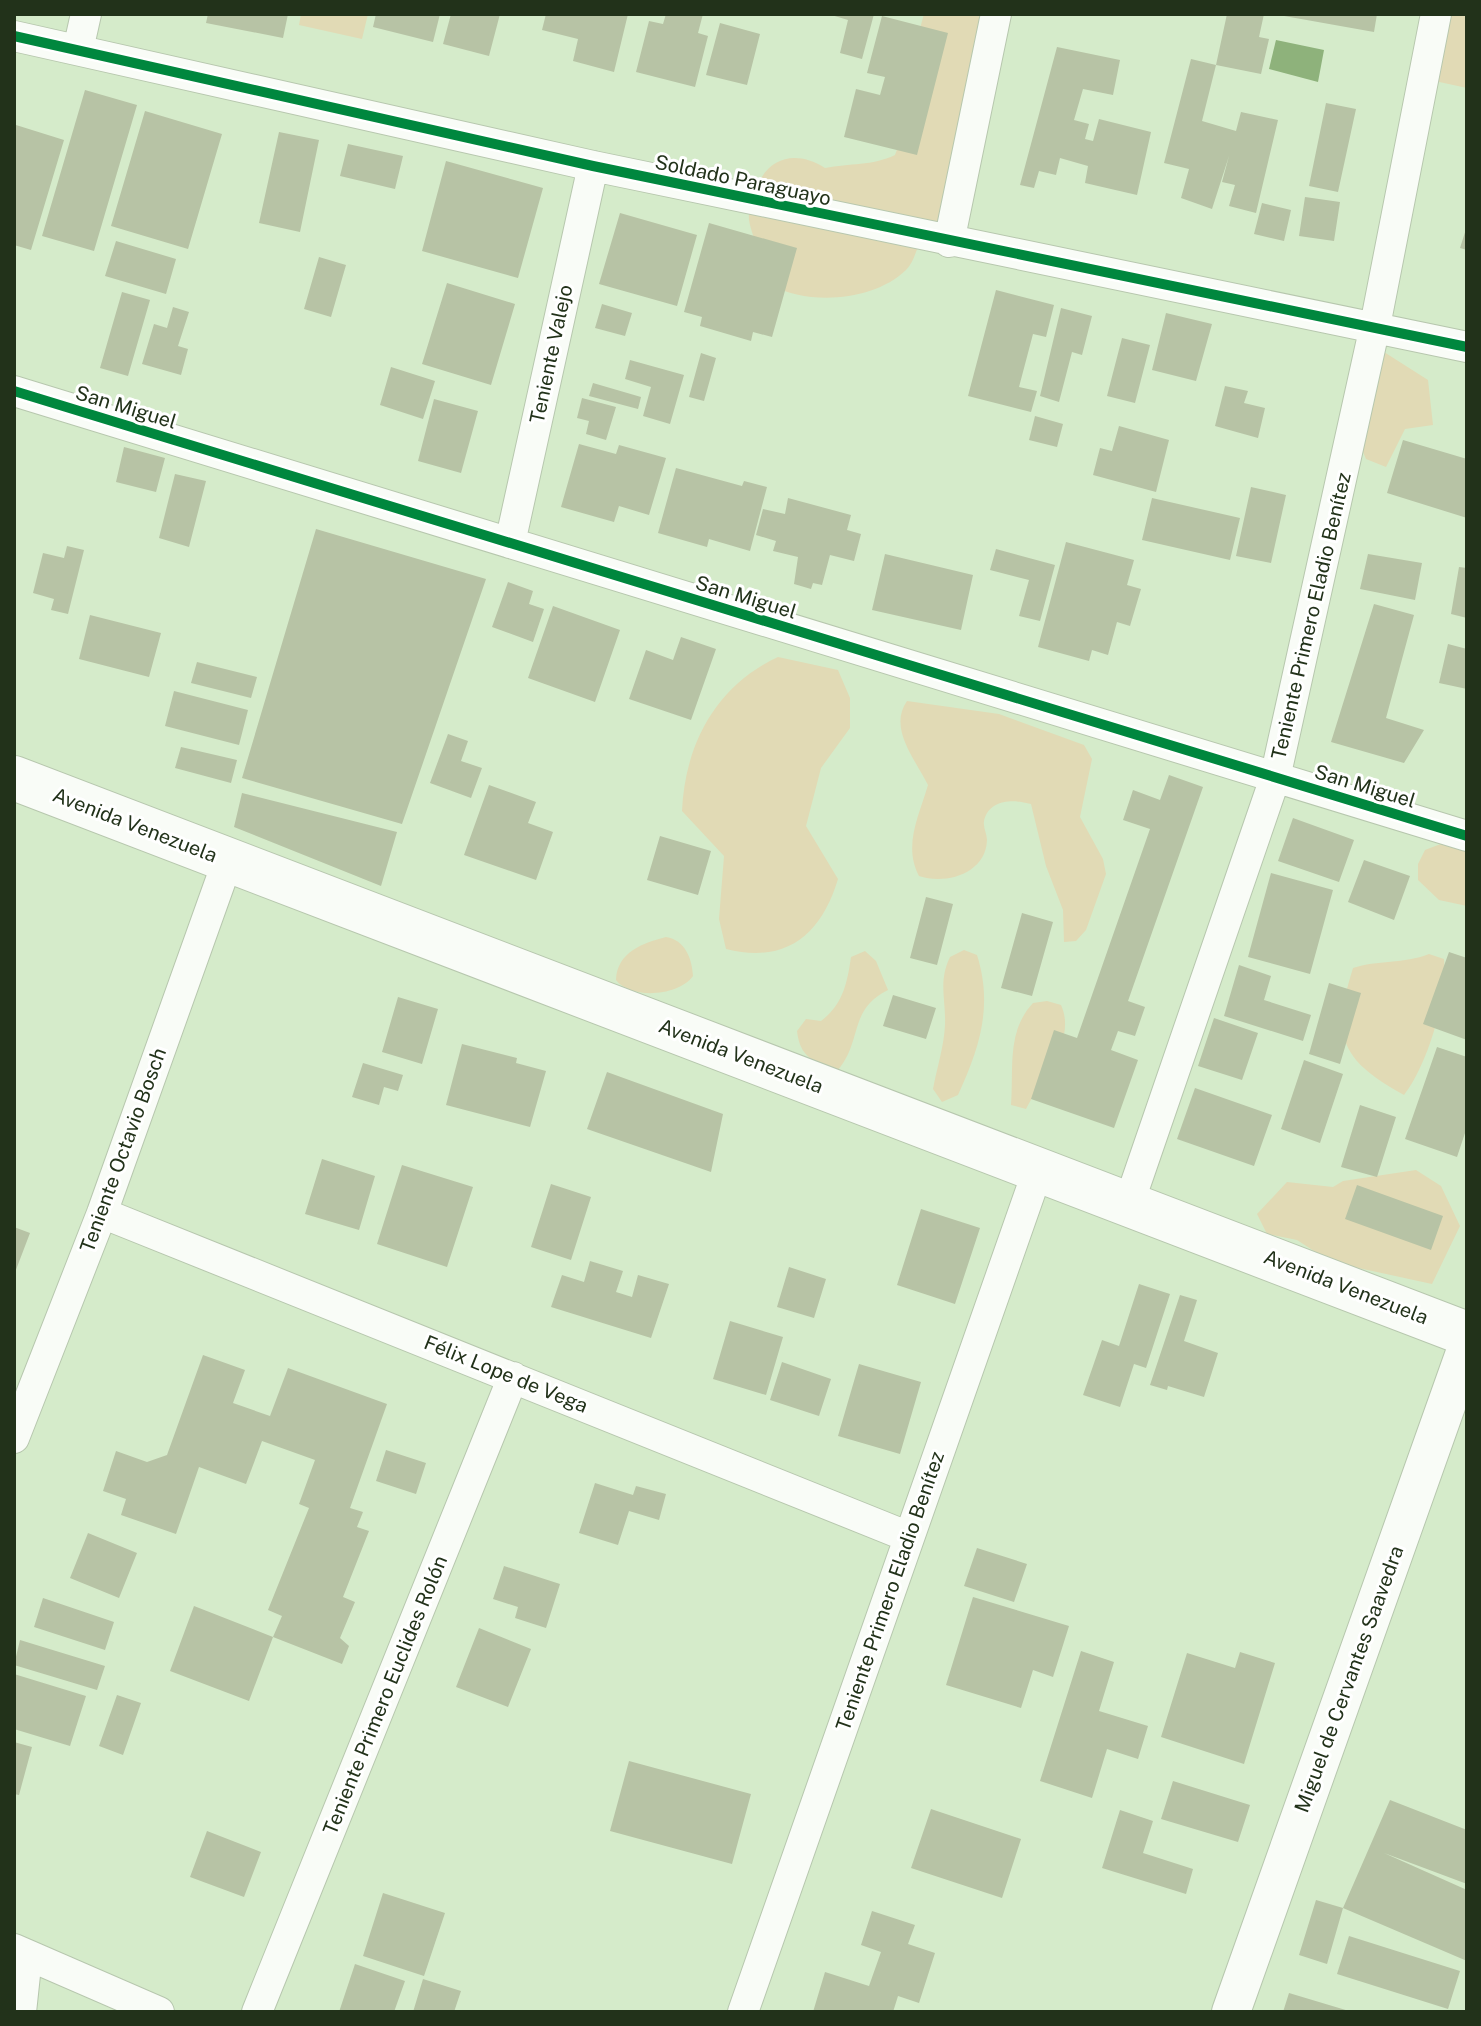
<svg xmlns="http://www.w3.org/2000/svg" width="1481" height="2026" font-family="'Public Sans',sans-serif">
<rect width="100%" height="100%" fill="#d5ebca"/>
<path fill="#e1dab5" d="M301,14H368L362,39L299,25Z
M924,14H1000L959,212C948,220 928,231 920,243C915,252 914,262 906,270C874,301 809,306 771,285C766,268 751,234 749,220C748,212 752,203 754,195C764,159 793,148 825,168C850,163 872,166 895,155C915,107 909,64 924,14Z
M1435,14H1467V88L1421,78Z
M1384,352L1428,380L1433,425L1405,429L1386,467L1366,459L1347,414Z
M778,657L838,670L850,698V728L821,768L806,826L838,879C821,936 785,964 726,949L719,919L724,856L682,811C685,744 716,686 778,657Z
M907,701L999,714L1084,745L1092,759L1080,817L1103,859L1106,874L1086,930L1076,941L1064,942L1063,910L1046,866L1031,804C1014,799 989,799 984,821C983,828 987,834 987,840C986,874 945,885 919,876C903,846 919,816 928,785C915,759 888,728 907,701Z
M1467,834V906L1439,900L1418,880V864L1425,850Z
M666,937C685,940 692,958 693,976C679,996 631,1000 616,980C617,952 643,943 666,937Z
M964,950L977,955C993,1006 980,1047 958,1095L942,1102L933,1089C937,1068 944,1046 945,1025C946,999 938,982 950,957Z
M865,951L876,961L888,990C848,1010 863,1040 838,1070C814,1062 800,1058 797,1031L806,1019L821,1021C843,1004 847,984 851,957Z
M1429,954L1444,959C1448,997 1427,1066 1404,1095C1341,1060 1331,1038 1353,968C1377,960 1404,964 1429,954Z
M1047,1001L1061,1005C1077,1040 1042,1078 1026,1109L1011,1105C1014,1069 1006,1032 1033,1003Z
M1416,1170L1441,1186L1460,1226L1432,1284L1331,1262L1297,1240L1267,1234L1257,1214L1287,1182L1333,1187L1343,1181Z"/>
<path fill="#8eb27b" d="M1276,40L1324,50L1318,82L1269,69Z"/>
<path fill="#b7c3a5" d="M208,14H288L283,38L206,23Z
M376,14H440L433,42L373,27Z
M451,14H500L489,56L443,44Z
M546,14H628L614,72L573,61L578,39L542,30Z
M666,14H703L698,33L708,36L695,87L636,72L649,21L663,24Z
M874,14L862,59L840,53L848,20L828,14Z
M1227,14H1264L1259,37L1269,39L1261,74L1216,65Z
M1273,14H1377L1374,32Z
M882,16L948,33L917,155L844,137L856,89L880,95L885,77L867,73Z
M720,23L760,34L747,85L706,75Z
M1057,47L1120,60L1113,95L1083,89L1074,120L1089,124L1085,139L1093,141L1099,119L1151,132L1137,195L1085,183L1088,166L1060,158L1056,175L1039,171L1034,188L1020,185Z
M1191,59L1216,65L1202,121L1236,131L1241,112L1278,120L1256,213L1229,206L1235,185L1222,182L1229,156L1212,209L1181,198L1189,169L1164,163Z
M85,90L137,105L94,251L42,236Z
M1326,103L1356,109L1338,192L1309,186Z
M145,111L222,134L188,249L111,226Z
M16,125L64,140L31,250L14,245Z
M279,132L319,140L300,232L259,223Z
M348,144L403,156L395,189L340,176Z
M446,161L543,188L518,278L422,251Z
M1305,197L1340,202L1334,241L1299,236Z
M1262,203L1291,210L1284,241L1254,234Z
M620,213L697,235L677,306L599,284Z
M709,223L797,248L772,337L753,332L751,341L700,326L702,317L684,312Z
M1467,226V250L1460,248Z
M116,241L176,259L166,294L105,276Z
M319,257L346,265L331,317L304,309Z
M447,283L515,304L491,385L422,364Z
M996,290L1054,305L1046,337L1033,334L1019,387L1037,391L1031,412L968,396Z
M122,292L150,300L128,376L100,368Z
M602,304L632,313L625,336L595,328Z
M173,307L189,312L178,346L188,349L181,375L142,364L154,324L167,328Z
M1061,308L1092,316L1082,355L1072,352L1059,402L1040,396Z
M1166,313L1212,324L1196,381L1152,370Z
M1122,338L1150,345L1135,403L1107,396Z
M701,353L716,358L704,401L689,397Z
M630,360L684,375L670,424L643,416L651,387L625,379Z
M391,367L435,381L423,419L380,405Z
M593,383L641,397L638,409L589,396Z
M1225,386L1248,391L1244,403L1265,408L1258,438L1215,426Z
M582,398L616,407L606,440L586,434L589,421L577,418Z
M434,399L478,411L461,473L418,461Z
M1035,416L1063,424L1057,447L1029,440Z
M1119,426L1169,440L1156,492L1093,475L1100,448L1112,451Z
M1403,440L1467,459V518L1387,493Z
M579,444L616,454L619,445L666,458L649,515L619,506L614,522L561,507Z
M124,447L165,458L156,492L116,482Z
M676,468L742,486L744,481L767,487L750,551L709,539L707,547L658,533Z
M175,474L206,481L189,547L159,538Z
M1251,487L1286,495L1271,563L1236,556Z
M788,498L851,515L847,530L861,534L854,561L830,555L822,585L813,583L811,589L794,584L798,557L773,551L776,541L756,535L763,509L785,514Z
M1152,498L1240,518L1230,560L1142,540Z
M316,529L486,579L402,824L242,778Z
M1066,542L1134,560L1127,585L1141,589L1130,626L1117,622L1108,655L1092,650L1089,661L1038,647Z
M67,546L84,550L68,614L51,610L54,599L33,593L43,553L64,558Z
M996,549L1055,565L1040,621L1019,616L1029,580L990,570Z
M885,554L973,575L961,630L872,610Z
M1368,554L1422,563L1415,600L1360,589Z
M1459,567L1467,568V618L1451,614Z
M508,582L533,591L529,604L544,609L533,642L492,627Z
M1374,604L1414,615L1386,718L1424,730L1404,763L1331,742Z
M553,606L620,630L595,702L528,678Z
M90,615L161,633L149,677L79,659Z
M681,637L716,649L691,720L629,699L646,650L673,660Z
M1448,644L1467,649V689L1439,683Z
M197,662L257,677L251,698L191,683Z
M174,691L248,710L239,745L165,726Z
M448,734L468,741L461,761L482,768L471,798L430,783Z
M181,747L237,760L231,783L175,768Z
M1169,775L1203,787L1128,1001L1145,1007L1135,1036L1118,1031L1111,1050L1138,1060L1114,1128L1031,1099L1054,1030L1077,1038L1150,829L1123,820L1133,790L1160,800Z
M489,785L536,802L528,823L553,832L536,880L464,855Z
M242,793L397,832L381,886L234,827Z
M1293,818L1354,840L1339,882L1278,861Z
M660,836L711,851L698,895L647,880Z
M1364,860L1410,876L1394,920L1348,902Z
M1271,873L1333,890L1310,974L1248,957Z
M926,897L953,904L937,965L910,958Z
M1022,913L1053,922L1032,996L1001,988Z
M1449,952L1467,958V1040L1423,1024Z
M1239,965L1271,976L1264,1000L1311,1015L1303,1041L1224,1016Z
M1329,983L1361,993L1340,1064L1309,1054Z
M893,995L936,1008L926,1039L883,1026Z
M398,997L438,1009L422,1064L382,1052Z
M1214,1018L1258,1033L1242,1080L1198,1066Z
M462,1044L517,1058L516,1063L546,1071L530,1127L446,1105Z
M1437,1047L1467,1057V1127L1457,1157L1405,1139Z
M1304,1060L1343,1074L1320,1143L1281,1129Z
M363,1063L403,1075L398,1091L384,1087L379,1105L352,1097Z
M607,1072L723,1114L711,1172L587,1129Z
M1195,1088L1272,1115L1254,1166L1177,1139Z
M1360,1105L1396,1117L1377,1177L1341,1167Z
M322,1159L375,1176L359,1230L305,1214Z
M402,1165L473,1187L447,1267L377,1244Z
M551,1184L591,1197L571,1260L531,1247Z
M1357,1185L1443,1216L1431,1250L1345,1219Z
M921,1209L980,1228L955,1304L897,1285Z
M14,1227L30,1233L14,1275Z
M590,1261L623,1271L616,1292L632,1297L638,1275L669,1284L651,1338L551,1307L562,1275L584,1282Z
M789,1267L826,1279L814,1318L777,1307Z
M1139,1284L1170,1294L1146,1368L1134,1364L1120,1407L1083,1395L1102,1340L1119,1346Z
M1180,1295L1197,1300L1184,1341L1218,1353L1204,1397L1168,1386L1167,1390L1150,1385Z
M730,1321L783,1337L766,1395L713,1379Z
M203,1355L245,1370L233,1403L270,1416L288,1368L387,1404L350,1508L363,1512L357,1527L369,1531L343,1597L355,1602L340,1638L349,1646L342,1664L273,1637L282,1616L268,1610L309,1508L299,1504L315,1460L262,1441L246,1484L199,1467L176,1534L121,1515L126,1499L103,1491L116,1451L147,1462L167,1455Z
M782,1362L831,1379L819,1416L770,1400Z
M859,1364L921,1382L900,1454L838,1436Z
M386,1450L426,1463L416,1494L376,1481Z
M595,1483L633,1495L636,1486L666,1494L659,1520L629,1511L618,1545L579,1533Z
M88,1533L137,1553L119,1598L70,1578Z
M977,1548L1027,1564L1014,1602L964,1586Z
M504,1566L560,1584L546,1628L515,1618L518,1607L493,1599Z
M973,1597L1069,1626L1053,1677L1033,1670L1021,1708L946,1685Z
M43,1598L114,1622L105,1650L34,1627Z
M194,1606L273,1637L249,1701L170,1671Z
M479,1628L531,1649L508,1707L456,1687Z
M20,1640L105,1666L97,1690L14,1665Z
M1081,1651L1114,1662L1099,1711L1148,1726L1138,1759L1107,1749L1092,1798L1040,1781Z
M1240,1652L1275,1663L1244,1764L1161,1737L1187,1653L1235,1668Z
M14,1674L86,1696L70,1746L14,1729Z
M117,1695L141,1703L123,1755L99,1746Z
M14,1742L32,1747L19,1795L14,1794Z
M629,1761L751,1794L732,1864L610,1831Z
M1173,1781L1250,1805L1238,1842L1161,1819Z
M1390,1800L1467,1830V1884L1384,1853L1467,1890V1961L1343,1908Z
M931,1809L1021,1839L1002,1898L911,1868Z
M1120,1810L1153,1821L1143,1853L1193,1869L1186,1894L1102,1868Z
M207,1831L261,1852L244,1897L190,1877Z
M383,1893L445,1913L424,1976L363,1956Z
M1316,1900L1343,1908L1327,1964L1299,1955Z
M872,1911L915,1925L908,1944L935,1953L919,2003L898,1996L893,2012H813L825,1972L869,1986L881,1952L861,1945Z
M1349,1936L1460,1971L1448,2009L1337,1974Z
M355,1964L405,1981L394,2012H339Z
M423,1979L461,1991L454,2012H413Z
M1289,1993L1349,2011V2012H1283Z"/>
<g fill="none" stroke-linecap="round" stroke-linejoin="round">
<defs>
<path id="minor" d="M14,36L593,166L1467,347
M78,50L86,14
M949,242L996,14
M14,391L1467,836
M510,543L593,166
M1129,1203L1275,778L1375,326L1436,14
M102,1213L909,1537
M14,1438L102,1213L228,860
M14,1949L159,2012
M21,2012L27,1956
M257,2012L513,1377
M743,2012L1038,1170"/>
<path id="tertiary" d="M1231,2012L1467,1347"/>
<path id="secondary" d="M14,778L1467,1334"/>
</defs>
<use href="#minor" stroke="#b7c7ae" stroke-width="32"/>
<use href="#tertiary" stroke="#b7c7ae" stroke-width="40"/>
<use href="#secondary" stroke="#b7c7ae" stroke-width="46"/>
<use href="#minor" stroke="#f9fcf7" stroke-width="30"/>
<use href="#tertiary" stroke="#f9fcf7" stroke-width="38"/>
<use href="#secondary" stroke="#f9fcf7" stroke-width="44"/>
<defs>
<path id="cycleway" d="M14,36L593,166L1467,347
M14,391L1467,836"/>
</defs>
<use href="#cycleway" stroke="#fff" stroke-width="15"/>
<use href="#cycleway" stroke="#00873e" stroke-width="10"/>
</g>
<g text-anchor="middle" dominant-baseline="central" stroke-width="6" stroke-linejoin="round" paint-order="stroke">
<g font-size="20" fill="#22321a" stroke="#fff">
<text transform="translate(743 180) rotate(12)">Soldado Paraguayo</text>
<text transform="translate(551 354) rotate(-78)">Teniente Valejo</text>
<text transform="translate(126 407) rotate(17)">San Miguel</text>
<text transform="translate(746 597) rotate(17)">San Miguel</text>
<text transform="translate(1311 616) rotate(-77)">Teniente Primero Eladio Benítez</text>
<text transform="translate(1365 786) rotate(17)">San Miguel</text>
<text transform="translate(135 825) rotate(21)">Avenida Venezuela</text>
<text transform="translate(741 1056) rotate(21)">Avenida Venezuela</text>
<text transform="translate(123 1150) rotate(-70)">Teniente Octavio Bosch</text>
<text transform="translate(1346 1287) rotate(21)">Avenida Venezuela</text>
<text transform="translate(506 1374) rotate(22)">Félix Lope de Vega</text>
<text transform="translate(890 1591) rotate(-71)">Teniente Primero Eladio Benítez</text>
<text transform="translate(1349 1679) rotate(-70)">Miguel de Cervantes Saavedra</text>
<text transform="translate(385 1695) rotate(-68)">Teniente Primero Euclides Rolón</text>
</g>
</g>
<rect width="1481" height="2026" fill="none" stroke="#22321a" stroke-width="32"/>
</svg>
